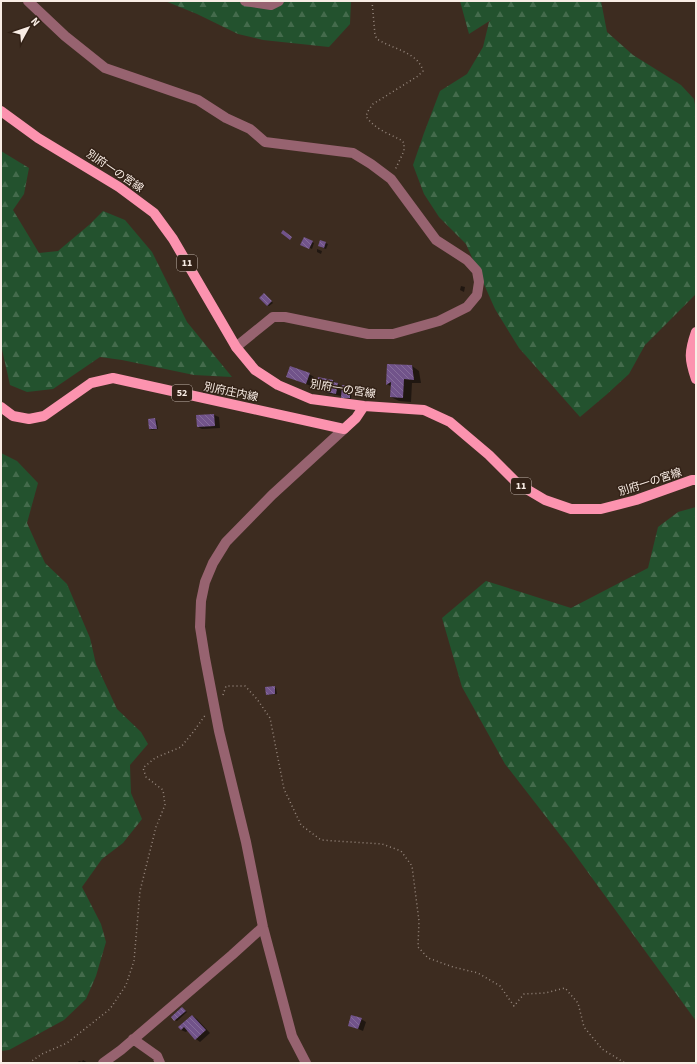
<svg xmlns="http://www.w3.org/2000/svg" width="697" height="1064" font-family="'Source Sans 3','Noto Sans JP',sans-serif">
<defs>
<pattern id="forest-firs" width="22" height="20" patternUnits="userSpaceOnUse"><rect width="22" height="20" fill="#23522e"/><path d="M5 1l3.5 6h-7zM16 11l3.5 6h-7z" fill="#446b4c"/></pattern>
<pattern id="building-back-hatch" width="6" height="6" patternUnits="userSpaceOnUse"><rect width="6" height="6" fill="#71538a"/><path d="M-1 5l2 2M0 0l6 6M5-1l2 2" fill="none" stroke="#866c9a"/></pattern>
</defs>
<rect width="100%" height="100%" fill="#3d2c20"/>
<path fill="url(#forest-firs)" d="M165,1H351L350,24L329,47L263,40L238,34L197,14Z
M460,1H601L607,32L633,55L681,85L694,99L696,110V294L645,345L629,374L606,395L580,417L519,348L495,309L466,244L439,217L424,194L413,165L424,133L440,91L467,74L483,47L489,22L491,20L469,34Z
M1,151L29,168L24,194L13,210L39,253L58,251L89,225L103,211L125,220L152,252L187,322L232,377L194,375L122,360L100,357L53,389L27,392L10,385L1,345Z
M1,453L17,461L38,483L27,523L45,563L67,584L90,638L96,664L117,709L141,732L148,744L130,765L131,793L142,819L123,843L102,859L82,887L101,924L106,942L96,976L86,999L64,1020L9,1050L1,1051Z
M696,507V1021L571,849L505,764L462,687L442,618L486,581L571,608L648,568L658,527L678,512Z"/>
<path fill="#0007" d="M304,238L314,243L312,249L301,244Z
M321,241L328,244L326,249L321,247Z
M317,249L322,251L321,254L317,252Z
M461,286L465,287L464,292L460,290Z
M266,295L273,303L269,306L267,305Z
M388,365L412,366L419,371L421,383H412L411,402L399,401L391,397L392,387L387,384Z
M309,374L314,377L311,386L288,377Z
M319,378L333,381L343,387V386L352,388L351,399L342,397V391L341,396L327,393L322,390L323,388L317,385Z
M214,415L219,417L220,428L202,429L198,427Z
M155,419L157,421L158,429L152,430L150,429Z
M274,687L276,688L277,694L269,695L267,694Z
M182,1008L187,1012L177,1021L175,1020Z
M193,1016L197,1019L210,1033L200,1042L196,1039L188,1030L186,1032L181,1030Z
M361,1019L366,1022L363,1031L349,1025Z
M83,1060L88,1063H77L79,1061L82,1062Z"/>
<path fill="url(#building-back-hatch)" d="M283,230L292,237L290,240L281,233Z
M304,237L313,241L309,249L300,245Z
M320,240L326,242L324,248L318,246Z
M264,293L272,301L267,306L259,298Z
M387,364L412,365L414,380L404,379L403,398L390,397L391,382L386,385Z
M290,366L310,373L306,384L286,377Z
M318,377L333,380V382L338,383L336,394L321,391L322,387L316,386Z
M342,385L350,386V398H341Z
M214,414L215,426L197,427L196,415Z
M155,418L157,429H149L148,419Z
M275,686V694L266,695L265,687Z
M182,1007L186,1011L174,1021L171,1017Z
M192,1015L206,1030L195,1040L184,1027L181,1030L178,1027Z
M351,1015L362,1018L358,1029L348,1026Z"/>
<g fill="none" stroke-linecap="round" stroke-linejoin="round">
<path stroke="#97887e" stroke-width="1.5" stroke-dasharray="1 3" stroke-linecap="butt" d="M372,1L375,35L377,39C392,49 418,52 423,71L418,76L373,104L368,111L366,116C373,128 389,134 401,140L404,143V151L395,170
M223,695L226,686H245L257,699L270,718L284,789L301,825L321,840L382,844L401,851L412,866L419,921L418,947L428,958L453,967L478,973L500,986L514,1006L524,994L545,993L565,988L578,1003L584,1027L602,1049L625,1063
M29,1063L42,1054L67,1043L110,1009L126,985L134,961L140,891L156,827L165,805L163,790L146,777L143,768L155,758L181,747L194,731L206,714"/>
<path stroke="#976370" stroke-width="10" d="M28,1L65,36L105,68L198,100L226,118L250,129L265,142L353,153L371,164L391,179L436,240L467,260L477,271L479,282L477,295L467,307L439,321L393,334H368L285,317H273L236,347
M245,1L271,5L279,1
M133,1039L157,1056L160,1063
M103,1063L121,1050L232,955L263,927
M306,1063L292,1036L263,927L246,842L219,731L205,658L200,627L201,601L205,582L213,563L226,542L272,495L344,429"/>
<path stroke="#fc93af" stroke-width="10" d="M1,111L38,138L119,187L154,213L173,239L236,347L255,370L278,385L311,399L364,406L424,410L450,422L489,455L518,484L545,500L571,509H601L636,500L692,480H696
M696,332C689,352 689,359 696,379
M1,407L13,416L29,419L44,416L91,383L113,378L344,429L356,418L364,406"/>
</g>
<g text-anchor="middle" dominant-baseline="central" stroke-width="3" stroke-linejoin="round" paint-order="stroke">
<g fill="#332217" stroke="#beb0a7" stroke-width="1">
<rect x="177" y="255" width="20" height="16" rx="3"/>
<rect x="172" y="385" width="20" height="16" rx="3"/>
<rect x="511" y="478" width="20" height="16" rx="3"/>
</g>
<g font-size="10" font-weight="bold" fill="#f9ede5">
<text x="187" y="263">11</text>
<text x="182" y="393">52</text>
<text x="521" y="486">11</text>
</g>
<g font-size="11" fill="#f9ede5" stroke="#332217">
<text transform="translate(115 171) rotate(34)">別府一の宮線</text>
<text transform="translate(343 389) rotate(9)">別府一の宮線</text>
<text transform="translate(231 392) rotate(12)">別府庄内線</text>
<text transform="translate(650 482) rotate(-18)">別府一の宮線</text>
</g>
</g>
<rect width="697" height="1064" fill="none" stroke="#f9ede5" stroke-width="4"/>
<g transform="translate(28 28) rotate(50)" stroke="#332217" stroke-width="3" paint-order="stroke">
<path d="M0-3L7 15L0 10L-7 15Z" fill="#f9ede5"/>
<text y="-6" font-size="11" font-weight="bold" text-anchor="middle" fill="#f9ede5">N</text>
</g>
</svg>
